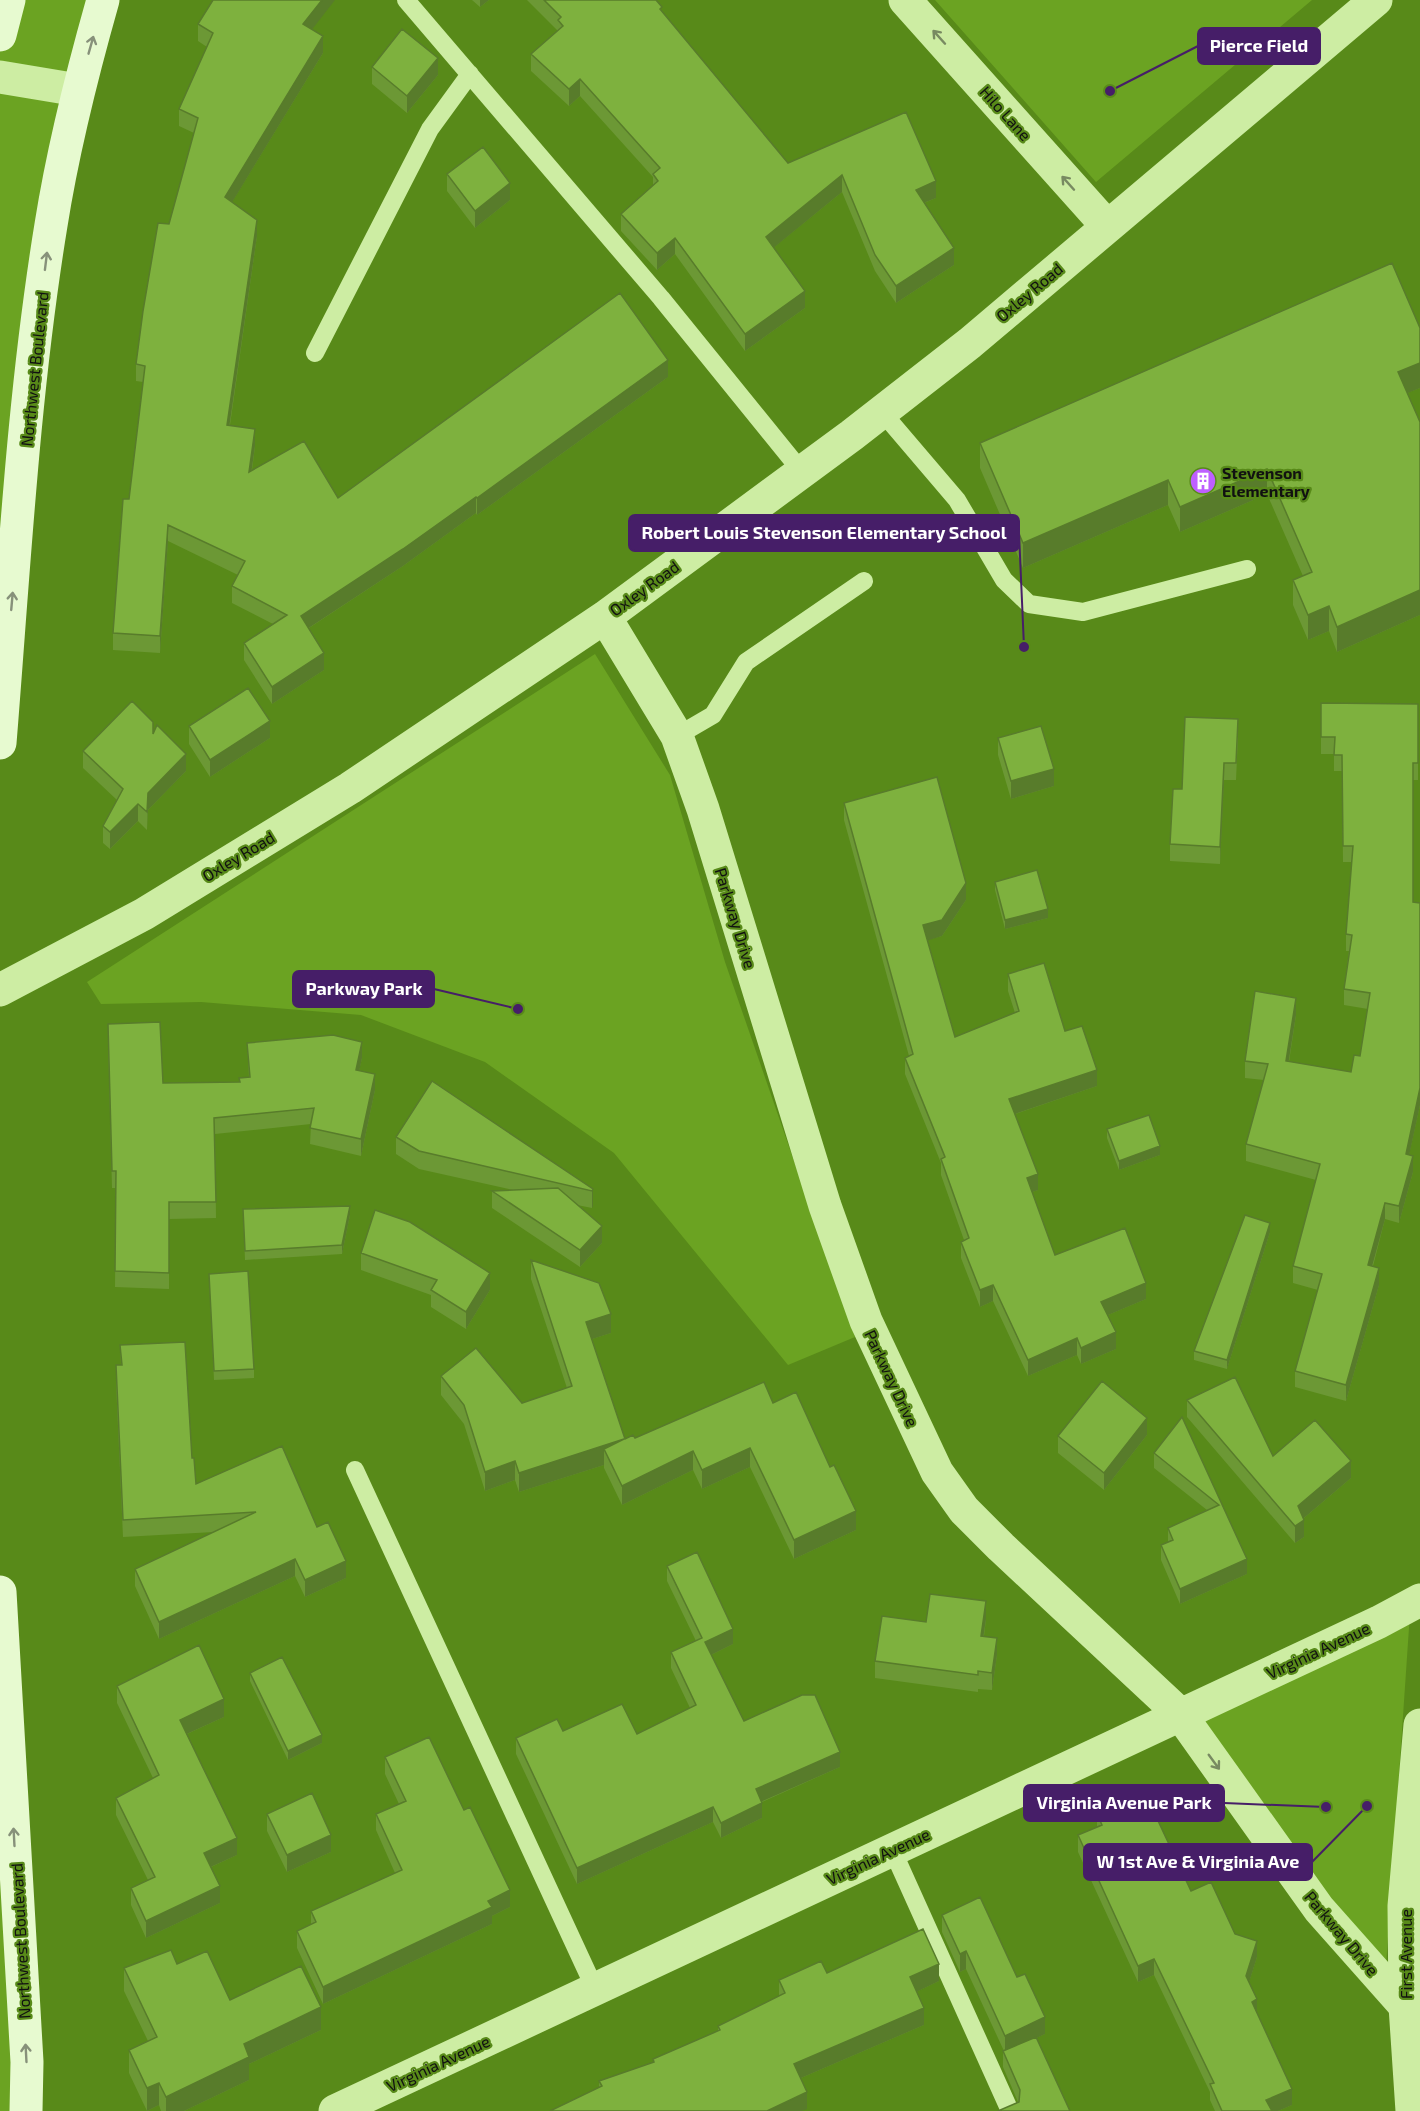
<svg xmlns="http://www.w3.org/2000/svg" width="1420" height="2111" font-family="'Exo 2',sans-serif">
<rect width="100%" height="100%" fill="#588a19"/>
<path fill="#6ba322" d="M9,0H103L78,90L0,743V35Z
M935,0H1312L1096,182Z
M595,654L670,775L725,962L855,1337L788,1365L614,1153L485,1062L361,1015L201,1002L101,1004L87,982Z
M0,1592L26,2111H0Z
M1410,1613L1386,1966L1358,1940L1193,1718Z"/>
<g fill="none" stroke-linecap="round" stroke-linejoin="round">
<path stroke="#cdeda3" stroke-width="18" d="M406,0L661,298L802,472
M315,353L430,129L470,74
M882,412L957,500L1004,580L1029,604L1083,612L1247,569
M677,736L713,715L746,662L864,581
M355,1470L595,1989
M892,1849L1010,2111"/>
<path stroke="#cdeda3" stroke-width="33" d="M905,0L1107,226
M0,77L78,90
M605,617L677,736L703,809L825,1206L866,1321L937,1472L964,1510L1001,1547L1180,1714L1319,1909L1405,2006
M0,990L144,914L350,788L605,617L852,435L970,343L1376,0
M335,2111L1379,1622L1420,1600"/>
<path stroke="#cdeda3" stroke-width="33" d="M1412,2111L1405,2006L1404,1906L1420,1725"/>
<path stroke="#e7fad0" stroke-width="33" d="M0,35L9,0
M0,743C14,570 23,396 51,225C63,149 82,74 103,0
M0,1592L27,2062L26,2111"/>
</g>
<path fill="#6c9835" d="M472,0H489L480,7Z
M527,0H656L662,12L788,163L936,198L924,203L954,265L896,303L875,271L842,192L773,248L805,308L745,351L675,254L657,270L621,231V214L653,186V177L580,96L569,106L531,71V54L558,31Z
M198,24L312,30L323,53L232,202L257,236L230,425L255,446L252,470L338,498L668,377L477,515L476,513L403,566L309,628L324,670L272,704L244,660V643L273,624L232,603V586L238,575L168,541L160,653L113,650V633L143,382L136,381V364L169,224L194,133L179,126V109L207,47L198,41Z
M372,67L438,75L407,113L372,84Z
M447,174L510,200L475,228L447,191Z
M1420,328V388L1407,393L1420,422V615L1337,652L1329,631L1308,640L1293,605V580L1303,576L1267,494L1180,532L1168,505L1023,568L980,468V443Z
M1321,703L1418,704V780H1413V902L1420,903V1105L1409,1155L1413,1172L1399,1223L1385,1219L1373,1266L1379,1285L1346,1401L1295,1387V1371L1318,1290L1293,1283V1266L1316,1180L1246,1161V1144L1264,1080L1245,1078V1061L1296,1015L1289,1062L1351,1072L1360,1056L1368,1009L1344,1005V989L1349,951H1346V934L1352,862H1343L1342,771H1334V754H1321Z
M189,726L270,738L210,777L189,744Z
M153,732L186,771L148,810L147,830L138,821L110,849L103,843V826L117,800L83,768V751Z
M1238,737L1236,780H1224L1220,864L1170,861V844L1182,789Z
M998,738L1054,786L1011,799L998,755Z
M844,803L966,900L942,936L927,940L955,1037L1015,1013L1008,991V974L1065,1031L1097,1086L1015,1114L1038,1190L1032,1192L1055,1255L1146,1299L1108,1315L1116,1349L1081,1364L1077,1355L1028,1376L993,1301L980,1307L961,1258V1242L964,1240L941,1175V1163L905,1074V1058L909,1056L844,820Z
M995,882L1048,918L1005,929L995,890Z
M108,1040L163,1083L239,1082L249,1077L247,1043L362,1058L359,1071L375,1090L361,1156L310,1144L311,1124L215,1134L216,1218L169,1219V1289L115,1287L116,1188H112Z
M1107,1129L1160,1155L1119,1170L1107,1138Z
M396,1137L593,1189L592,1208L577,1205L602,1243L580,1267L492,1208V1191L513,1190L419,1169L396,1154Z
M243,1209L350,1215L342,1254L245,1260Z
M1270,1232L1227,1369L1194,1360V1351Z
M361,1253L490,1290L466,1329L431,1307V1295L361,1270Z
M531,1260L611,1333L592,1339L625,1439L635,1438L773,1403L856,1530L794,1559L750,1467L702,1489L693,1470L622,1505L604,1468V1465L519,1492L515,1480L485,1491L464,1424L441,1395V1376L522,1403L567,1388L531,1279Z
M209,1274L254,1369V1378L214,1380Z
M120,1345L192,1458L196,1484L317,1527L346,1578L305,1597L295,1576L159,1639L135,1586V1569L214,1532L123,1537L116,1383V1365H121Z
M1187,1400L1273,1456L1351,1478L1304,1518V1537L1295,1543L1187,1417Z
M1182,1417L1247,1574L1180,1604L1161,1560V1545L1168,1542V1528L1207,1510L1154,1468V1453Z
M1147,1435L1104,1490L1058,1453V1436Z
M667,1566L733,1644L711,1655L744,1721L840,1767L762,1802V1818L721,1838L713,1822L577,1884L516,1754V1738L563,1731L637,1734L690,1708L671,1668V1652L696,1641L667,1581Z
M986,1619L984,1636L997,1655L992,1690L978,1689V1692L875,1678V1661L926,1622Z
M250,1673L322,1743L288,1760L250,1681Z
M117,1686L224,1717L187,1734L237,1855L211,1867L220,1903L146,1938L131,1905V1888L148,1880L116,1815V1798L153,1778L117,1703Z
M385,1757L510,1907L492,1916V1924L323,2004L297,1948V1931L311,1925V1911L395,1873L376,1830V1814L399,1804L385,1774Z
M1097,1813L1191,1891L1257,1957L1249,1982L1257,2013L1292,2105L1278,2111H1215L1210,2100V2092L1154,1975L1138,1982L1078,1852V1835L1097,1827Z
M267,1814L331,1852L287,1872L267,1831Z
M942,1915L1017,1977L1045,2034L1036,2038L1070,2111L1018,2102L1003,2067V2051H1004L966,1969L960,1972L942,1932Z
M177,1964L230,2000L321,2030L249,2064V2080L184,2111H161L159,2105L147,2111L129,2073V2050L148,2041L124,1991V1968Z
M827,1973L939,1981L916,1992L924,2025L801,2078L807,2109L599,2088V2081L653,2062V2059L718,2031V2026L779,1996V1980Z"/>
<path fill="#587c2b" d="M322,0H335L303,41V24Z
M480,0H489L480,7Z
M323,36V53L225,214V197Z
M438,58V75L407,113V96Z
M580,79V96L569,106V89Z
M842,175V192L766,254V237Z
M936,181V198L916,206V190Z
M510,183V200L475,228V211Z
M257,220V236L227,442V425Z
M675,238V254L657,270V253Z
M954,248V265L896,303V286Z
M805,291V308L745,351V334Z
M668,360V377L477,515V498Z
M1420,363V388L1398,397V372Z
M255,429V446L249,489V472Z
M1267,469V494L1180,532V507Z
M1168,480V505L1023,568V543Z
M476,497V513L403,566L301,633V616Z
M168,525V541L160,653V636Z
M1420,590V615L1337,652V627Z
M1329,606V631L1308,640V615Z
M324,653V670L272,704V687Z
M270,721V738L210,777V760Z
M186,754V771L148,810L147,830L148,793Z
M1224,763V780L1220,864V847Z
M1054,769V786L1011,799V781Z
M138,804V821L110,849V832Z
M966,883V900L942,936L923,942V925Z
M1048,909V918L1005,929V920Z
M1296,998V1015L1286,1078V1061Z
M362,1042V1058L356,1086V1070Z
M1097,1070V1086L1009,1116V1099Z
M375,1074V1090L361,1156V1139Z
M1420,1088V1105L1406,1170V1154Z
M1160,1146V1155L1119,1170V1161Z
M1413,1156V1172L1399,1223V1206Z
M1038,1174V1190L1027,1194V1178Z
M593,1189V1206L592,1208V1191Z
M1385,1203V1219L1368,1281V1265Z
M350,1206V1215L342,1254V1245Z
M1270,1223V1232L1227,1369V1360Z
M602,1226V1243L580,1267V1250Z
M1379,1268V1285L1346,1401V1385Z
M490,1273V1290L466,1329V1312Z
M1146,1283V1299L1101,1318V1302Z
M993,1285V1301L980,1307V1290Z
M611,1314V1333L586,1341V1322Z
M1116,1332V1349L1081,1364V1348Z
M1077,1338V1355L1028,1376V1360Z
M1147,1418V1435L1104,1490V1473Z
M624,1439L604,1449V1465L519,1492V1473Z
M750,1448V1467L702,1489V1470Z
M693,1451V1470L622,1505V1486Z
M515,1461V1480L485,1491V1472Z
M1351,1461V1478L1298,1523V1506Z
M856,1511V1530L794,1559V1540Z
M1304,1520V1537L1295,1543V1526Z
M295,1559V1576L159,1639V1622Z
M1247,1559V1574L1180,1604V1589Z
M346,1561V1578L305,1597V1580Z
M986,1601V1619L981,1653V1636Z
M733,1629V1644L705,1658V1642Z
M997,1638V1655L992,1690V1673Z
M224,1699V1717L180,1737V1720Z
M322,1735V1743L288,1760V1751Z
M840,1752V1767L756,1804V1789Z
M762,1803V1818L721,1838V1823Z
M713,1807V1822L577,1884V1868Z
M331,1835V1852L287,1872V1855Z
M237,1838V1855L204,1870V1853Z
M220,1886V1903L146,1938V1921Z
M510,1890V1907L492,1916V1924L323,2004V1987L488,1901Z
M1257,1941V1957L1246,1992V1976Z
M966,1951V1969L960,1972V1954Z
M1154,1959V1975L1138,1982V1966Z
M939,1964V1981L910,1995V1977Z
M1257,1999V2015L1252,2002Z
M321,2007V2030L249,2064V2080L184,2111H166V2097L244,2044Z
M924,2008V2025L794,2081V2064Z
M1045,2017V2034L1005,2053V2036Z
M159,2083V2105L147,2111V2088Z
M1292,2089V2105L1278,2111H1266V2100Z
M807,2092V2109L802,2111H767Z"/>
<path fill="#7eb13e" stroke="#587c2b" stroke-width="1.5" d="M213,0H322L303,24L323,36L225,197L257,220L227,425L255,429L249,472L304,441L338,498L620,293L668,360L477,498L476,497L403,549L301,616L324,653L272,687L244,643L287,615L232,586L245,561L168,525L160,636L113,633L123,499H129L145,366L136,364L143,311L158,223L169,224L198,118L179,109L213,33L198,24Z
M544,0H656L662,7L660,9L788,163L906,112L936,181L916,190L954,248L896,286L875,255L842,175L766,237L805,291L745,334L675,238L657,253L621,214L658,181L653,174L660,168L580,79L569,89L531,54L563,26L558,20L561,17Z
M402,29L438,58L407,96L372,67Z
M483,147L510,183L475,211L447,174Z
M1392,263L1420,328V363L1398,372L1420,422V590L1337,627L1329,606L1308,615L1293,580L1312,572L1267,469L1180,507L1168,480L1023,543L980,443Z
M248,688L270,721L210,760L189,726Z
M132,701L153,722V734L157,725L186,754L148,793L147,812L138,804L110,832L103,826L123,789L83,751Z
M1321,703L1418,704V763H1413V902L1420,903V1088L1406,1154L1413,1156L1399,1206L1385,1203L1368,1265L1379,1268L1346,1385L1295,1371L1322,1274L1293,1266L1320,1164L1246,1144L1268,1064L1245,1061L1255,991L1296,998L1286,1061L1351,1072L1354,1055L1360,1056L1370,993L1344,989L1352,935L1346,934L1353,846H1343L1342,755H1334L1335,737H1321Z
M1185,717L1238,719L1236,763H1224L1220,847L1170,844L1173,789H1182Z
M1041,726L1054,769L1011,781L998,738Z
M937,777L966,883L942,920L923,925L955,1037L1019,1011L1008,974L1044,963L1065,1031L1082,1026L1097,1070L1009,1099L1038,1174L1027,1178L1055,1255L1125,1228L1146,1283L1101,1302L1116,1332L1081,1348L1077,1338L1028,1360L993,1285L980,1290L961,1242L969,1238L941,1159L945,1157L905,1058L913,1054L844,803Z
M1037,870L1048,909L1005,920L995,882Z
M160,1022L163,1083L240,1082L239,1078L250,1077L247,1043L333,1035L362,1042L356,1070L375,1074L361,1139L310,1128L314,1108L214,1118L216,1202H169V1273L115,1271L116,1171H112L108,1024Z
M432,1081L593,1189L592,1191L419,1151L396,1137Z
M1149,1115L1160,1146L1119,1161L1107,1129Z
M558,1188L602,1226L580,1250L492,1191Z
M350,1206L342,1245L245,1251L243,1209Z
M375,1210L410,1222L490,1273L466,1312L431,1290L437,1280L361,1253Z
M1245,1215L1270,1223L1227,1360L1194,1351Z
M531,1260L599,1283L611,1314L586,1322L625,1439L633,1435L635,1438L764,1382L773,1403L796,1392L830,1467L834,1465L856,1511L794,1540L750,1448L702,1470L693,1451L622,1486L604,1449L624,1439L519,1473L515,1461L485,1472L464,1405L441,1376L476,1348L522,1403L572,1386Z
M248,1271L254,1369L214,1371L209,1274Z
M185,1342L192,1458H194L196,1484L282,1446L317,1527L328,1522L346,1561L305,1580L295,1559L159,1622L135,1569L256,1512L123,1520L116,1365H122L120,1345Z
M1235,1377L1273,1456L1315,1420L1351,1461L1298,1506L1304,1520L1295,1526L1187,1400Z
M1102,1381L1147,1418L1104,1473L1058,1436Z
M1182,1417L1247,1559L1180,1589L1161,1545L1173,1540L1168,1528L1219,1505L1154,1453Z
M697,1552L733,1629L705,1642L744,1721L802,1695H815L840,1752L756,1789L762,1803L721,1823L713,1807L577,1868L516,1738L557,1719L563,1731L622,1704L637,1734L696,1705L671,1652L702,1638L667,1566Z
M930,1594L986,1601L981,1636L997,1638L992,1673L978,1671V1675L875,1661L882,1616L926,1622Z
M199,1645L224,1699L180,1720L237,1838L204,1853L220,1886L146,1921L131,1888L155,1877L116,1798L159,1775L117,1686Z
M282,1657L322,1735L288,1751L250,1673Z
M429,1737L464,1810L470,1807L510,1890L488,1901L492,1907L323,1987L297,1931L316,1922L311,1911L402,1870L376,1814L406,1801L385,1757Z
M1144,1791L1191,1891L1211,1882L1235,1934L1257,1941L1246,1976L1257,1999L1252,2002L1292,2089L1266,2100L1272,2111H1222L1210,2084L1214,2083L1154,1959L1138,1966L1078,1835L1102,1825L1097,1813Z
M312,1793L331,1835L287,1855L267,1814Z
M980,1897L1017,1977L1025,1974L1045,2017L1005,2036L966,1951L960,1954L942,1915Z
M923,1929L939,1964L910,1977L924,2008L794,2064L807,2092L767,2111H550L602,2086L599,2081L654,2062L653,2059L720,2030L718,2026L785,1993L779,1980L821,1961L827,1973Z
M171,1950L177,1964L207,1951L230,2000L301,1966L321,2007L244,2044L249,2057L166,2097L159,2083L147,2088L129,2050L157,2037L124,1968Z
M1036,2037L1070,2111H998L1019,2102L1020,2090L1003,2051Z"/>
<defs><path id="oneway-shaft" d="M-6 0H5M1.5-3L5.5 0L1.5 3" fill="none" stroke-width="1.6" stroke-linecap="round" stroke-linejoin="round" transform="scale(1.5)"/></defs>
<g stroke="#788a61">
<use href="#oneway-shaft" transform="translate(939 37) rotate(-132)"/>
<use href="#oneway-shaft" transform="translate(1068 183) rotate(-132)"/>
<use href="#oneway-shaft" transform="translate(1214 1762) rotate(54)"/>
</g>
<g stroke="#87917a">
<use href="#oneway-shaft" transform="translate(91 45) rotate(-74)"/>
<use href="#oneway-shaft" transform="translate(46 261) rotate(-83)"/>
<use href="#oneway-shaft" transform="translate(12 601) rotate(-85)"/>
<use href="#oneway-shaft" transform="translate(14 1837) rotate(-93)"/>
<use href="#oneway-shaft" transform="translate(26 2053) rotate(-93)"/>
</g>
<defs>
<symbol id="building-disc" viewBox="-11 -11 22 22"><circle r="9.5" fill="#be5fff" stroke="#588a19"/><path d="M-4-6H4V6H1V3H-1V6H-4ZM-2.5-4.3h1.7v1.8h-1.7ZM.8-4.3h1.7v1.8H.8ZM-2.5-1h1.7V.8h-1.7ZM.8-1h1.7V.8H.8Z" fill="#fff"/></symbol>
</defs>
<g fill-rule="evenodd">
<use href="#building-disc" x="1188" y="466" width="30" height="30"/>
</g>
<g text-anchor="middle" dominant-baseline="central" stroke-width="4.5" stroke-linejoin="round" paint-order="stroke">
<g font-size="16" fill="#111" stroke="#588a19">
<text transform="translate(1006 113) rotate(48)">Hilo Lane</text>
<text transform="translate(1029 292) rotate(-40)">Oxley Road</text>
<text transform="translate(34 369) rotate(-84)">Northwest Boulevard</text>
<text transform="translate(644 588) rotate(-36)">Oxley Road</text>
<text transform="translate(238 856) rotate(-31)">Oxley Road</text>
<text transform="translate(736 918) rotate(73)">Parkway Drive</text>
<text transform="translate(892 1378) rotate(65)">Parkway Drive</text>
<text transform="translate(1318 1650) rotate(-25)">Virginia Avenue</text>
<text transform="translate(878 1856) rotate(-25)">Virginia Avenue</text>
<text transform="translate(1342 1933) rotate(50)">Parkway Drive</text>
<text transform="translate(20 1941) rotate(-93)">Northwest Boulevard</text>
<text transform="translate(1405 1954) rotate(-90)">First Avenue</text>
<text transform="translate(438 2063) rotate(-25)">Virginia Avenue</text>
</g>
<g font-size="16" font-weight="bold" fill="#111" stroke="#588a19" text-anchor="start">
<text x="1222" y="472">Stevenson<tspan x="1222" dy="18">Elementary</tspan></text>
</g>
</g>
<path fill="none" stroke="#461e68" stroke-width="2" d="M1110 91L1198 46M1024 647L1019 533M518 1009L434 989M1326 1807L1224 1803M1367 1806L1312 1862"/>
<g fill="#461e68" stroke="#588a19" stroke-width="2">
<circle cx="1110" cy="91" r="6"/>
<circle cx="1024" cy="647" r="6"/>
<circle cx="518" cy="1009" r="6"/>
<circle cx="1326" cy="1807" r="6"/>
<circle cx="1367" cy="1806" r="6"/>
</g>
<g fill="#461e68" stroke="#461e68" stroke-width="2">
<rect x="1198" y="28" width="122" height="36" rx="6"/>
<rect x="629" y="515" width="390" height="36" rx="6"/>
<rect x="293" y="971" width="141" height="36" rx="6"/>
<rect x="1024" y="1785" width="200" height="36" rx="6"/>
<rect x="1084" y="1844" width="228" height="36" rx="6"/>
</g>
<g font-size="18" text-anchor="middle" font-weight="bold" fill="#fff">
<text x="1259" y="52">Pierce Field</text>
<text x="824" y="539">Robert Louis Stevenson Elementary School</text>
<text x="364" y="995">Parkway Park</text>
<text x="1124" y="1809">Virginia Avenue Park</text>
<text x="1198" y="1868">W 1st Ave &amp; Virginia Ave</text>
</g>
</svg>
